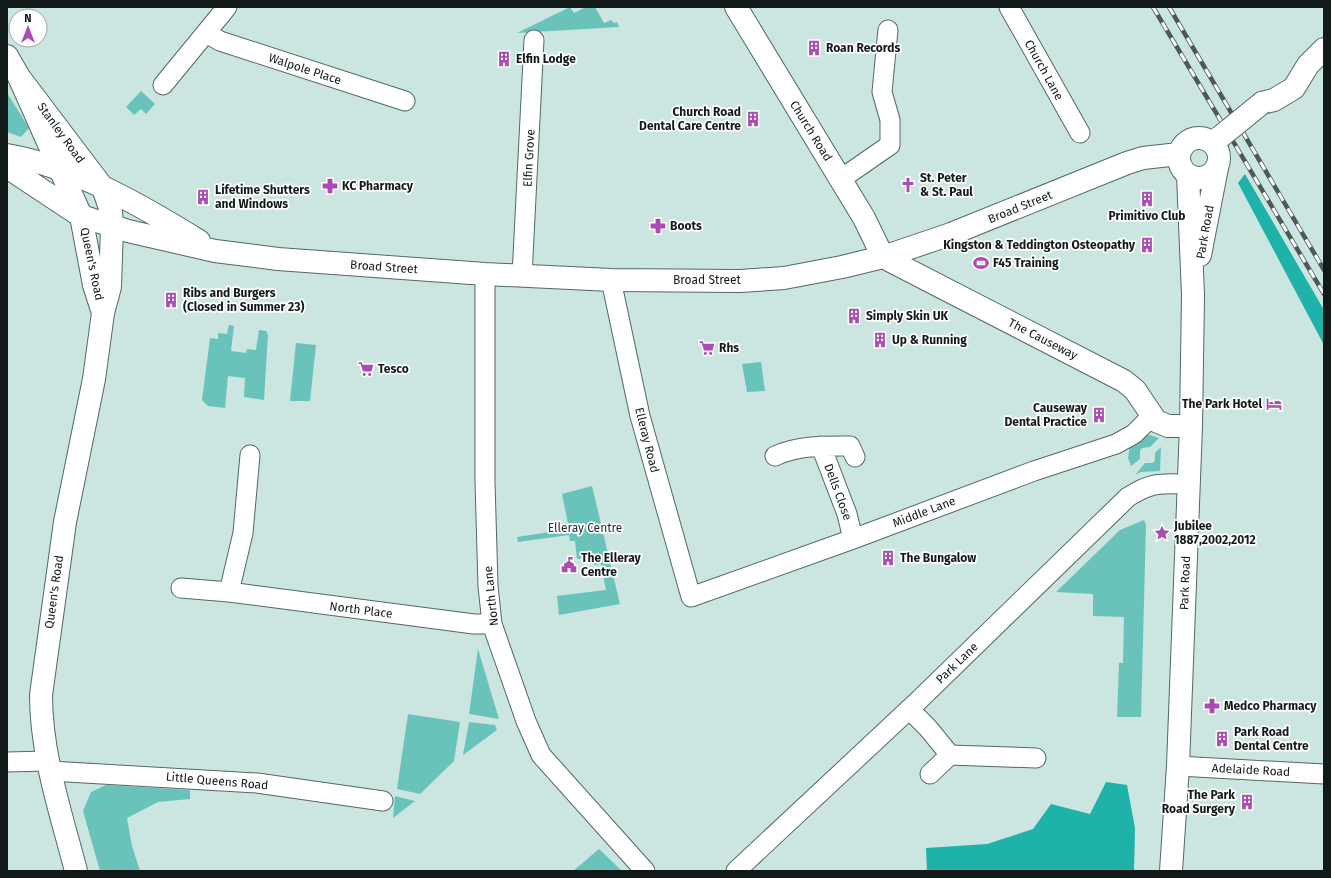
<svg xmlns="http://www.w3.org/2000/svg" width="1331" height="878" font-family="'Fira Sans',sans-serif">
<rect width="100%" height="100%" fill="#cbe5e1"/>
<path fill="#69c3ba" d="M570,7L574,13L586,7H595L604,23L611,20L614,23L617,22L619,27L517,33Z
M141,91L155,104L146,114L141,109L134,115L126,107Z
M7,93L29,128L21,137L7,132Z
M229,325L234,326L231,351L246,353L247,349L256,350L259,330L266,331L268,335L264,400L244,397L245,378L228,376L225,408L208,406L202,400L210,338L218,339V333L227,334Z
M296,343L316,345L310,401H290Z
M761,362L765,391L747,392L742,364Z
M1150,435L1159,438L1150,447L1142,448L1140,451V459L1131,466L1128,458L1130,445L1143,436Z
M1161,447L1160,471L1141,472L1135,475L1145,463H1153L1155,460V453Z
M592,486L620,604L559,615L557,596L606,590L601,564L594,565L592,558L577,559L575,541H570L569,535L518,542L517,537L569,529L562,494Z
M1144,520L1146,525L1141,717H1117L1119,663H1123L1124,617L1093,616V594L1056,592L1120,530Z
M478,649L499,719L469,714Z
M408,714L460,722L454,761L420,794L397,789Z
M469,722L495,725L497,730L463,755Z
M106,785L190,790V799L158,802L127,818L132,846L140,871H100L83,811L91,792Z
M395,796L415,801L393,818Z
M599,849L622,871H573Z"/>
<path fill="#1fb2a8" d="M1245,174L1324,310V345L1238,183Z
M1106,782L1127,785L1135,828L1134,871H927L926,848L987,844L1033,829L1051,804L1090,814Z"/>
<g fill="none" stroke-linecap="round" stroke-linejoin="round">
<defs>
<path id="minor" d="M1009,7L1080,133
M206,33L220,41L405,101
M163,85L227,7
M841,179L890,145V120L882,92L888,30
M485,274V482L488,586L492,624L526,721L541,755L645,871
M522,276L534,40
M611,280L640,416L691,597L853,539L1034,471L1116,444L1134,434L1151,417
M821,446L847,514L853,539
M775,456C799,445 824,446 850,446L855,457
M181,588L229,592L474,624H492
M229,592L243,533L250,455
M909,709L928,728L950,755L930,774
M950,755L1036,758
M7,762L48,761
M1178,766L1324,774
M50,771L257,783L383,801
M736,871L918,701L1128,497C1153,481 1161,484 1189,484"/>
<path id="secondary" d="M736,7L864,218L883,257
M7,56L19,77L81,216L94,285L103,313
M19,77L103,188L111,211L112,226L110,287L103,313L94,379L65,522L41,695C41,755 61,813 76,871"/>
<path id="primary" d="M1262,103L1274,100L1294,88L1308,65L1324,49
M1179 158a20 20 0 1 1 40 0a20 20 0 1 1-40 0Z
M7,155C75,167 141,205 199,241
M7,167L81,216L128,231L215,251L278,259L485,274L611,280L740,281L784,278L842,267L883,257L951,234L1127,163L1143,158L1179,154
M1200,255L1217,168
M883,257L1124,381L1135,390L1156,421L1168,426H1191
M1171,871L1178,766L1191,426L1193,295L1188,175"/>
</defs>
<use href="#minor" stroke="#526866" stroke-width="21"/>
<use href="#secondary" stroke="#526866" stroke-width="24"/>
<use href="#primary" stroke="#526866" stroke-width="24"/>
<use href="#minor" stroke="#fff" stroke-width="19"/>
<use href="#secondary" stroke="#fff" stroke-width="22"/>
<use href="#primary" stroke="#fff" stroke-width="22"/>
<defs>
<path id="rail" d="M1153,7L1324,294
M1169,7L1324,270"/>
</defs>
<use href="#rail" stroke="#4b5957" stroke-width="4.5"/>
<use href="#rail" stroke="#fff" stroke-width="3" stroke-dasharray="9" stroke-linecap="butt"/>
<defs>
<path id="primary-bridge" d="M1220,137L1262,103"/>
</defs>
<use href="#primary-bridge" stroke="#526866" stroke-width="24" stroke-linecap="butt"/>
<use href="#primary-bridge" stroke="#fff" stroke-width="22"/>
</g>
<defs>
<symbol id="building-bare" viewBox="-9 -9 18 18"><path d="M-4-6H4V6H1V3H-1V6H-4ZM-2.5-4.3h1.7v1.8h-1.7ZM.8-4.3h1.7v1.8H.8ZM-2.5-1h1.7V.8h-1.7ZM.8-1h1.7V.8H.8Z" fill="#ac4bb3" stroke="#fff" stroke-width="2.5" paint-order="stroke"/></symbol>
<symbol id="church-bare" viewBox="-9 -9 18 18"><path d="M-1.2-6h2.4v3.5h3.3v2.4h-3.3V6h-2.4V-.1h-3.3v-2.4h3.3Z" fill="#ac4bb3" stroke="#fff" stroke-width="2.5" paint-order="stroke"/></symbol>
<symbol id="pharmacy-bare" viewBox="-9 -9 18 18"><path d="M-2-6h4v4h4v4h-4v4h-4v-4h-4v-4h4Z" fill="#ac4bb3" stroke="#fff" stroke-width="2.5" paint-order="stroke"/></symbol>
<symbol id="stadium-bare" viewBox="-9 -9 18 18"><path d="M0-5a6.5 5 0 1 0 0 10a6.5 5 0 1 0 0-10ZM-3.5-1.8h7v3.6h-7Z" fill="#ac4bb3" stroke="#fff" stroke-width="2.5" paint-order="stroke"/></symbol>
<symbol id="supermarket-bare" viewBox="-9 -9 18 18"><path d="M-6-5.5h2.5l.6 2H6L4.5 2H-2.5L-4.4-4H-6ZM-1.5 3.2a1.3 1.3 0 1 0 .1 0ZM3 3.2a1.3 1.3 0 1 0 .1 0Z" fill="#ac4bb3" stroke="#fff" stroke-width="2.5" paint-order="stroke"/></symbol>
<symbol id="hotel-bare" viewBox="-9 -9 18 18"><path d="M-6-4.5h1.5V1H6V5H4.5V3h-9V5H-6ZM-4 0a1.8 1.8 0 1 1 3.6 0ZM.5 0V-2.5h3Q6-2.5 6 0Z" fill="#ac4bb3" stroke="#fff" stroke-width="2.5" paint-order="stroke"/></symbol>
<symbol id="sight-bare" viewBox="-9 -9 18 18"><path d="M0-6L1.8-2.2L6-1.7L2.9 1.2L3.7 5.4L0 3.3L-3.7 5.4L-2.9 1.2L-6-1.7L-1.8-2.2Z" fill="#ac4bb3" stroke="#fff" stroke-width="2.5" paint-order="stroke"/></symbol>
<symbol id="civic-bare" viewBox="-9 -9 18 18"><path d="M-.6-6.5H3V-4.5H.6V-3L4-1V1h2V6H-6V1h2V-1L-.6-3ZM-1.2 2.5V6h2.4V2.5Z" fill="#ac4bb3" stroke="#fff" stroke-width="2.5" paint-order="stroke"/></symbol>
</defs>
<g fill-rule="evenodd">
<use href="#building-bare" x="803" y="37" width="22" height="22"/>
<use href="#building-bare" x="493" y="48" width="22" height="22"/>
<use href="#building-bare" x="742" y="108" width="22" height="22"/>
<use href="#church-bare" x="897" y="174" width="22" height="22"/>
<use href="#pharmacy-bare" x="319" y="175" width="22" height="22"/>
<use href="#building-bare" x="192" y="186" width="22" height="22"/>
<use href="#building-bare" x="1136" y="188" width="22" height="22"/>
<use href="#pharmacy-bare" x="647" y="215" width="22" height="22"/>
<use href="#building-bare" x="1136" y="234" width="22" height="22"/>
<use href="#stadium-bare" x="970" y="252" width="22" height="22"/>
<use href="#building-bare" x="160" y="289" width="22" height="22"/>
<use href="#building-bare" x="843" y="305" width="22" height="22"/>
<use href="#building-bare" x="869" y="329" width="22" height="22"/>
<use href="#supermarket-bare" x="696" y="337" width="22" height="22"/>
<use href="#supermarket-bare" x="355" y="358" width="22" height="22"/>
<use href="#hotel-bare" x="1263" y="393" width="22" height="22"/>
<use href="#building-bare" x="1088" y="404" width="22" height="22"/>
<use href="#sight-bare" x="1151" y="522" width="22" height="22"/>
<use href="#building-bare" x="877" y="547" width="22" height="22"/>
<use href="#civic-bare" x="558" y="554" width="22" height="22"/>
<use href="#pharmacy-bare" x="1201" y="695" width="22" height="22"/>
<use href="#building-bare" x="1211" y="728" width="22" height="22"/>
<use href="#building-bare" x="1236" y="791" width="22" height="22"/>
</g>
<g text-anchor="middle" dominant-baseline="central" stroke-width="3.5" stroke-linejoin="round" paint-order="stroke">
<g font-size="12" font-weight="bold" fill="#111a19" stroke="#fff" text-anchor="start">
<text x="826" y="48">Roan Records</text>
<text x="516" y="59">Elfin Lodge</text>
<text x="741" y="112" text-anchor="end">Church Road<tspan x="741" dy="14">Dental Care Centre</tspan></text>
<text x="920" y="178">St. Peter<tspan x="920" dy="14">&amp; St. Paul</tspan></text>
<text x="342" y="186">KC Pharmacy</text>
<text x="215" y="190">Lifetime Shutters<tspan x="215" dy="14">and Windows</tspan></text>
<text x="1147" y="216" text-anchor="middle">Primitivo Club</text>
<text x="670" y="226">Boots</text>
<text x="1135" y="245" text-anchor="end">Kingston &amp; Teddington Osteopathy</text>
<text x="993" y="263">F45 Training</text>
<text x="183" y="293">Ribs and Burgers<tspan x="183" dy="14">(Closed in Summer 23)</tspan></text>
<text x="866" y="316">Simply Skin UK</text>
<text x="892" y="340">Up &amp; Running</text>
<text x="719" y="348">Rhs</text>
<text x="378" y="369">Tesco</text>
<text x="1262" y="404" text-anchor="end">The Park Hotel</text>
<text x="1087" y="408" text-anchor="end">Causeway<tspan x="1087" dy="14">Dental Practice</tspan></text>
<text x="1174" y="526">Jubilee<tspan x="1174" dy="14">1887,2002,2012</tspan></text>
<text x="581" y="558">The Elleray<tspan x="581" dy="14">Centre</tspan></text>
<text x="900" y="558">The Bungalow</text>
<text x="1224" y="706">Medco Pharmacy</text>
<text x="1234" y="732">Park Road<tspan x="1234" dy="14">Dental Centre</tspan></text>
<text x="1235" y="795" text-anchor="end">The Park<tspan x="1235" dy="14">Road Surgery</tspan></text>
</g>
<g font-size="12" fill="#111a19" stroke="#fff">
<text transform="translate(305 69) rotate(18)">Walpole Place</text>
<text transform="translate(1044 70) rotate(61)">Church Lane</text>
<text transform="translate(811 131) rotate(58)">Church Road</text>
<text transform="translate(61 133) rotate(54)">Stanley Road</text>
<text transform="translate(529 158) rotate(-87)">Elfin Grove</text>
<text transform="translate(1020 207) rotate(-22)">Broad Street</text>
<text transform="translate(1205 232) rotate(-80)">Park Road</text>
<text transform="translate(92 264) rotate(78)">Queen's Road</text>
<text transform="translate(384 267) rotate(4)">Broad Street</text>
<text x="707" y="280">Broad Street</text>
<text transform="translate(1043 339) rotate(27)">The Causeway</text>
<text transform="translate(647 440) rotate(76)">Elleray Road</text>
<text transform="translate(838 492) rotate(70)">Dells Close</text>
<text transform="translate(924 512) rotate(-21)">Middle Lane</text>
<text transform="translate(1185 583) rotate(-88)">Park Road</text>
<text transform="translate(54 592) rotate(-82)">Queen's Road</text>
<text transform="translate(491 596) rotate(-96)">North Lane</text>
<text transform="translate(361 610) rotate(7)">North Place</text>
<text transform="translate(957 663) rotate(-44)">Park Lane</text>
<text transform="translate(1251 770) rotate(3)">Adelaide Road</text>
<text transform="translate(217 781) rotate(5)">Little Queens Road</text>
</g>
<g font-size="12" fill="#192f2d" stroke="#fff">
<text x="585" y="528">Elleray Centre</text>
</g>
</g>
<rect width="1331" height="878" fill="none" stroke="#111a19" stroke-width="16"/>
<g transform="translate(28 28)"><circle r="19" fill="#ffffff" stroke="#a0a3a3"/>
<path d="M0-3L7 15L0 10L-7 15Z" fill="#ac4bb3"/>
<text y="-6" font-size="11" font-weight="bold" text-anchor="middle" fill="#111a19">N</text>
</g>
</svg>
